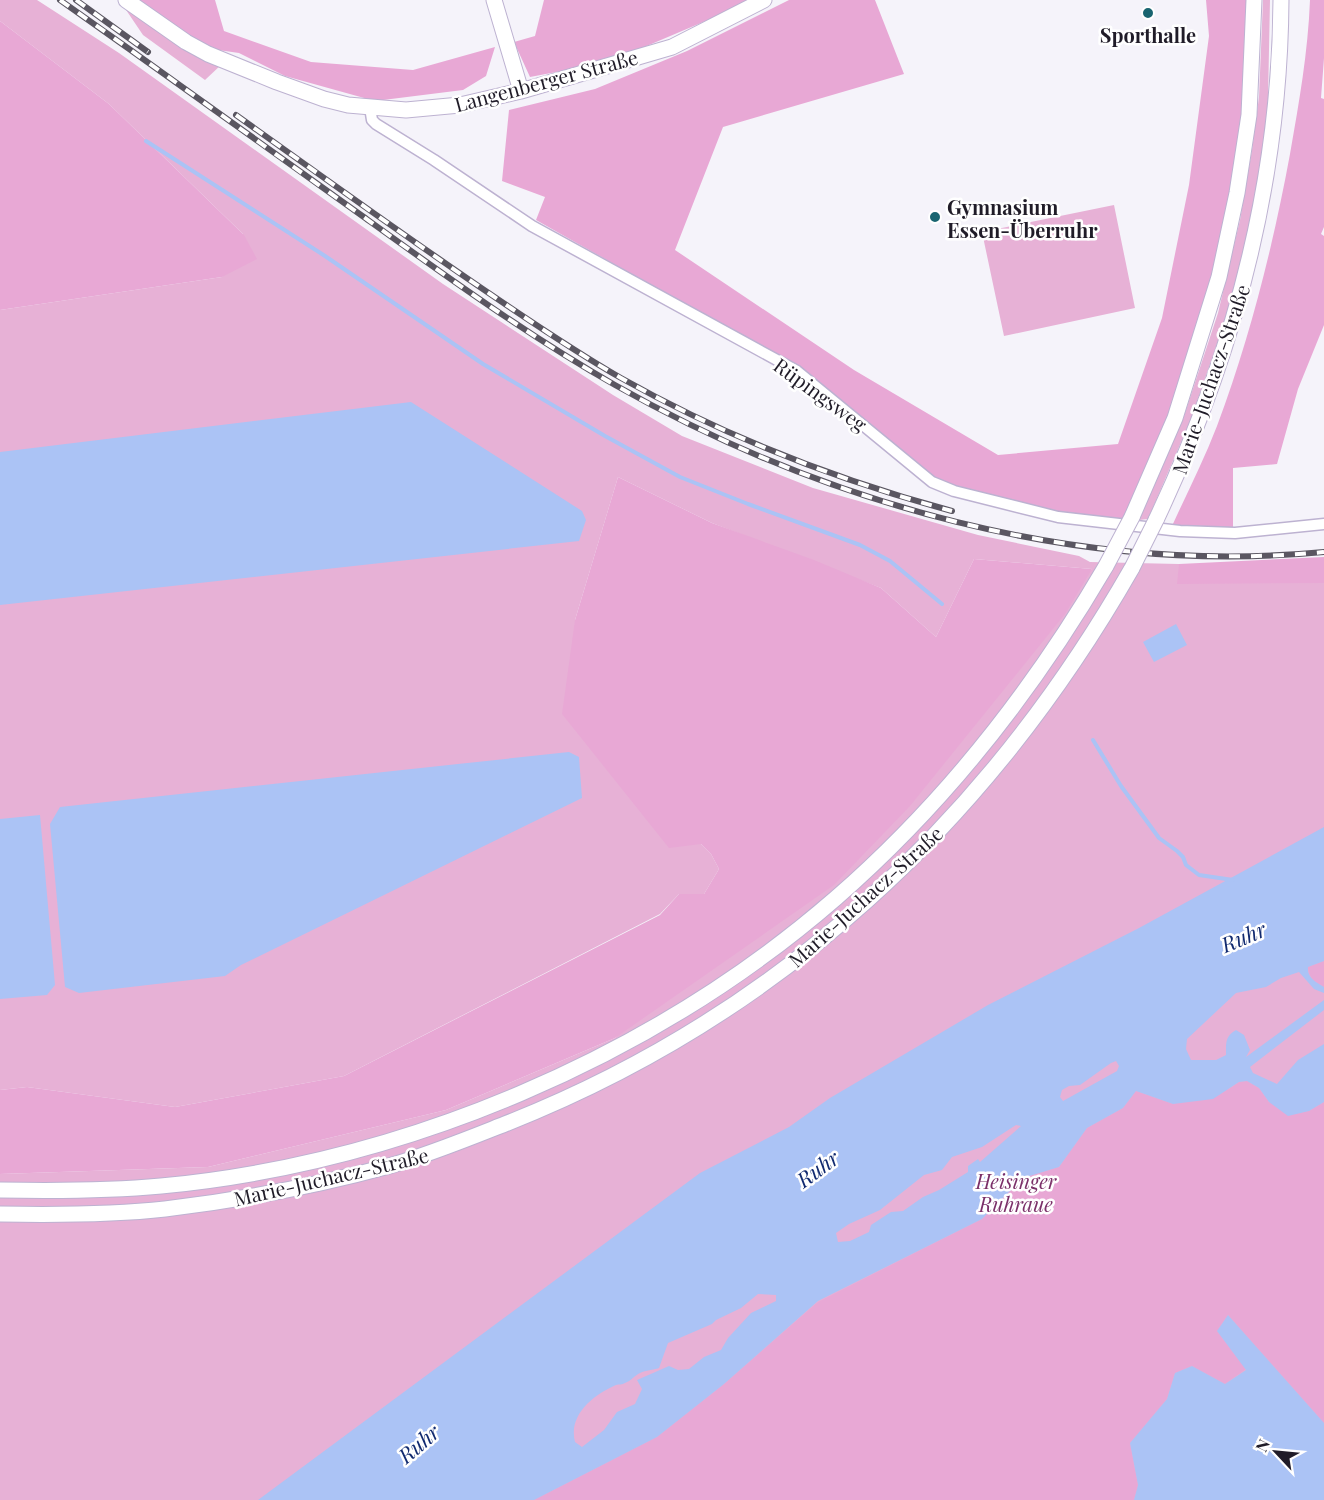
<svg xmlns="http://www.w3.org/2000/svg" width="1324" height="1500" font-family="'Playfair Display',serif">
<rect width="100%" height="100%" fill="#f5f3fa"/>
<path fill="#e7b1d6" d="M0,0H37L119,53L443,284L613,395L682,436L813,488L978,535L1079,556L1090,562L1179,564V569L1324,566V1500H0V1174L208,1167L446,1110L615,1038L1092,569L974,559L936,637L881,588L712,523L618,477L575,620L701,844L711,854L719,869L704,894H679L660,914L344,1076L175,1107L27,1087L0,1090V310L222,277L243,234L109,104L0,21Z
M1263,0H1270L1268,99L1264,148L1251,222L1228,312L1191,419L1148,519L1139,520L1183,419L1218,313L1240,220L1252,150L1259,97Z
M120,1L222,64L205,80L143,35Z
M1114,205L1135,308L1004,336L982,232Z"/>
<path fill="#e8a8d5" d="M132,0H215L224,31L311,62L413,70L495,47L486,76L463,90L375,101L285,76L239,53L211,49Z
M544,0H755L609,62L530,77L514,42L535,36Z
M789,0H875L904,74L723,127L675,250L854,370L998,455L1118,444L1162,318L1189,185L1209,36L1206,0H1251L1241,152L1217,279L1172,418L1121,523L1058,515L977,496L935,478L815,381L775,355L536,220L545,197L502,181L509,110L595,89L687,51Z
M1310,0H1324V58L1321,98L1324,99V227L1321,234L1324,236V325L1298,389L1277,464L1233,468V529L1172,526C1187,493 1204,460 1217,426C1250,338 1273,246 1290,154C1299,103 1308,52 1310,0Z
M0,21L109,104L244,235L257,259L222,277L0,310Z
M618,477L712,523L814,560L881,588L936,637L974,559L1092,569L1065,614L910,806L834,885L615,1038L446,1110L208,1167L0,1174V1090L27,1087L175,1107L344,1076L660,915L679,894H704L719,869L711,854L701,844L669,848L562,714L575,620Z
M1324,557V583L1177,584L1179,564Z
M1324,961V987C1315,982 1308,978 1308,967Z
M1247,1081L1259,1088L1269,1102L1309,1111L1324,1102V1423L1228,1315L1217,1331L1246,1369L1225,1384L1192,1366L1175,1373L1167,1399L1130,1443L1138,1485L1134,1500H534L657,1437L724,1384L818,1302L982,1219L1023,1178L1059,1167L1087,1128L1123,1108L1136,1091L1173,1104L1229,1089L1239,1082Z"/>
<path fill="#abc3f5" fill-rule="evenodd" d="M411,402L582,511L586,520L579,541L0,605V452Z
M1176,624L1187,645L1154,662L1143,642Z
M569,752L579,757L582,798L241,965L225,976L79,993L65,987L50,824L60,807Z
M40,815L55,985L47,995L0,999V819Z
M1324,827V961L1308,967C1307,978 1316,982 1324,987V993L1314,989L1299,972L1281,978L1266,987L1236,993L1187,1039L1186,1049L1191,1060H1216L1226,1055C1226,1043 1225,1036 1236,1030L1244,1035L1250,1050L1246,1057L1324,1000V1010L1250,1067L1253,1073L1277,1084L1298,1060L1324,1044V1102L1309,1111L1288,1116L1269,1102L1259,1088L1247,1081L1239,1082L1213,1099L1173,1104L1136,1091L1123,1108L1087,1128L1059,1167L1023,1178L982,1219L818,1301L724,1384L657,1437L534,1500H258L700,1173L789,1127L830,1098L988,1005L1139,928ZM1116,1061L1119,1066L1117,1071L1063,1101L1060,1097L1062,1090L1069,1086L1080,1085L1111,1063ZM1016,1125L1021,1126L980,1162L978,1159L968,1166V1172L939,1190L923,1197L903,1211L891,1212L871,1225L869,1232L850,1241L838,1242L836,1233L849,1224L880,1210L924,1175L942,1170L952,1157L982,1147ZM758,1294L776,1295V1301L751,1313L728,1338L721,1350L704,1357L689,1369L678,1370L669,1366L637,1380L642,1389L635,1404L617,1412L604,1430L582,1447L575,1442C568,1415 593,1395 616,1385C619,1384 622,1385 625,1383C631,1381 635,1375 640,1373C646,1370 653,1370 659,1368L668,1343L712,1324L716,1320L741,1308Z
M1228,1315L1324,1423V1500H1134L1138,1485L1130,1443L1167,1399L1175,1373L1192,1366L1225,1384L1246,1370L1217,1331Z"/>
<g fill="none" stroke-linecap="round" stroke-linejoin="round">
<path stroke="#abc3f5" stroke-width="4" d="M146,141L325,256L483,364L605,436L680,477L748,504L860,545L890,561L942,604
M1093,740L1121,786L1159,838L1177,851L1183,857L1186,865L1199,875L1233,880"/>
<defs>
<path id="street" d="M370,107L372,120L376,124L434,160L532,226L797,371L932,482L954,491L1058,517L1180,531L1235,533L1324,524"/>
<path id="secondary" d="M126,0L186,42L208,54L277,82L324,99L348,105L406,110L460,105L521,91L614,64L672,47L764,0
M494,0L521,91
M1132,517L1175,418L1219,277L1237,193L1249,115L1254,0
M1156,520C1233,357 1280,181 1281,0
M0,1190C54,1191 107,1191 161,1186C404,1163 652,1058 836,898C944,804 1034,689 1106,566
M0,1214C55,1215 111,1215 165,1209C240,1200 316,1186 389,1166C428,1155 467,1139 505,1124C779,1016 987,822 1132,568"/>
</defs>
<use href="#street" stroke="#bdb2d1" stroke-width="13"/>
<use href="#secondary" stroke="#bdb2d1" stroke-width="17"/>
<use href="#street" stroke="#fff" stroke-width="10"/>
<use href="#secondary" stroke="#fff" stroke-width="15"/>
<defs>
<path id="rail" d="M60,0C161,71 261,144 361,215C443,274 527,335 615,385C827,505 1080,575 1324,552
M76,0L148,52
M236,115C323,177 410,240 499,300C539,327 579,354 621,378C726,437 837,480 952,511"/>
</defs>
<use href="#rail" stroke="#5a5661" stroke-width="6"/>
<use href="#rail" stroke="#fff" stroke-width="4" stroke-dasharray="11" stroke-linecap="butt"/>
<defs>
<path id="secondary-bridge" d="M1106,566L1132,517
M1132,568L1156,520"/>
</defs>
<use href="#secondary-bridge" stroke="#bdb2d1" stroke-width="17" stroke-linecap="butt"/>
<use href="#secondary-bridge" stroke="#fff" stroke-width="15"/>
</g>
<g fill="#196470" stroke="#fff" stroke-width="2">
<circle cx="1148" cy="13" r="6"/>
<circle cx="935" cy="217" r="6"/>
</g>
<g text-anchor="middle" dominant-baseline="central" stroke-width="5" stroke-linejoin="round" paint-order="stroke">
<g font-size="20" font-weight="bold" fill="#201c28" stroke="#fff">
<text x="1148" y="34">Sporthalle</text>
<text x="947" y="206" text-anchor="start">Gymnasium<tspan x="947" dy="23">Essen-Überruhr</tspan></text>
</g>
<g font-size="20" fill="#201c28" stroke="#fff">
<text transform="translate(546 80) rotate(-15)">Langenberger Straße</text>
<text transform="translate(1210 379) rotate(-71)">Marie-Juchacz-Straße</text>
<text transform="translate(821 394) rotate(36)">Rüpingsweg</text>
<text transform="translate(865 896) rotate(-42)">Marie-Juchacz-Straße</text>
<text transform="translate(331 1176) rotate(-13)">Marie-Juchacz-Straße</text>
</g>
<g font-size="20" font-style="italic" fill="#7b3069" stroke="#fff">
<text x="1016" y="1180">Heisinger<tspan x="1016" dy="23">Ruhraue</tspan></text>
</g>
<g font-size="21" font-style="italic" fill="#112a70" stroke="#fff">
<text transform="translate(1243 936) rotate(-23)">Ruhr</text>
<text transform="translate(817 1168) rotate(-36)">Ruhr</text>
<text transform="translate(418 1443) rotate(-40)">Ruhr</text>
</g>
</g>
<g transform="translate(1276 1452) rotate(296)" stroke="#ffffff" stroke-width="4.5" paint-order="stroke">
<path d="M0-4.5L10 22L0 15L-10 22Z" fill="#201c28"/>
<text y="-9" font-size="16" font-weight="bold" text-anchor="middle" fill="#201c28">N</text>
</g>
</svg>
